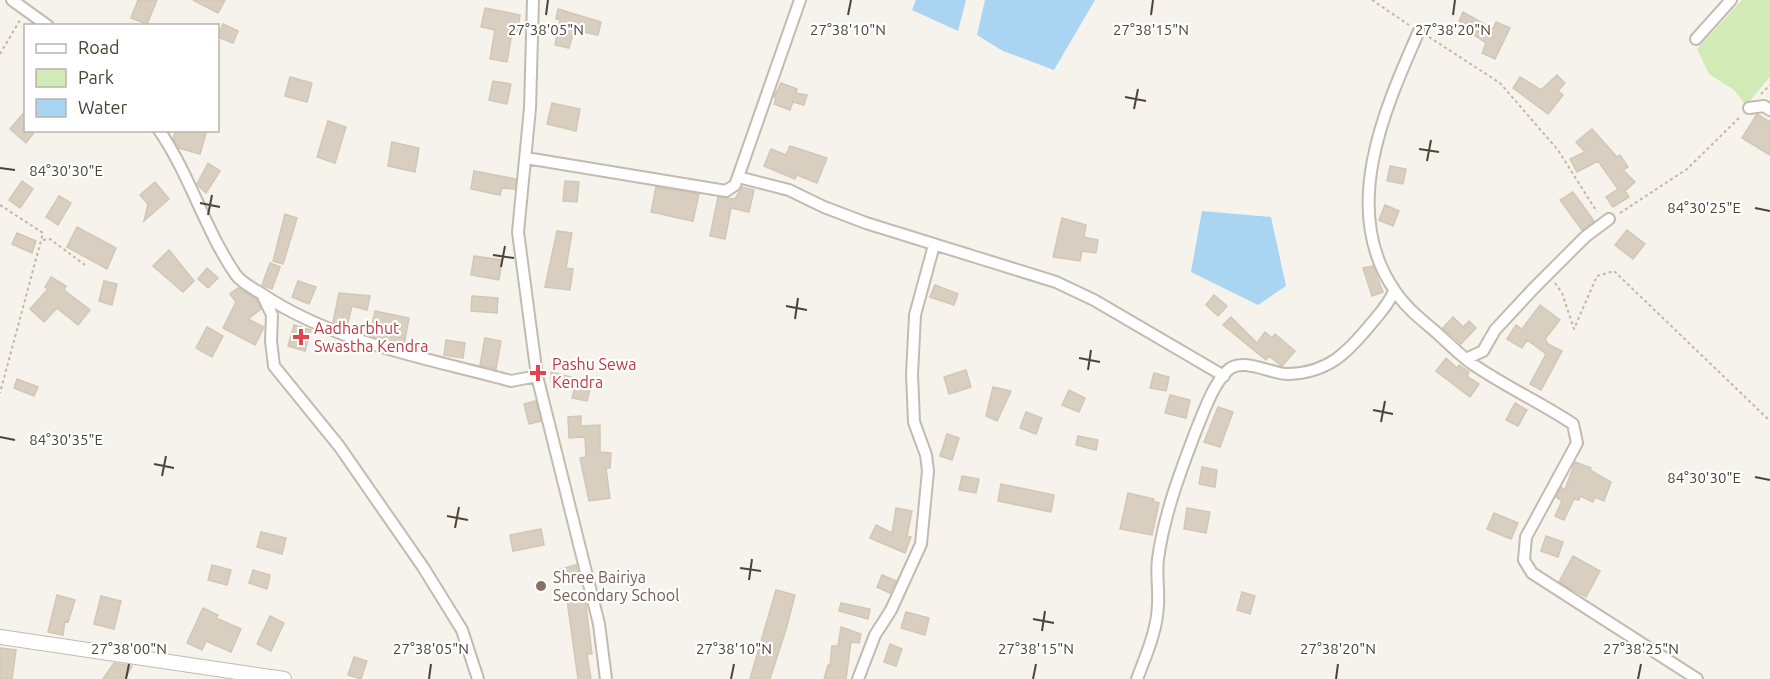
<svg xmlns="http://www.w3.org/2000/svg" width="1770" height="679" font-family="Ubuntu,sans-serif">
<rect width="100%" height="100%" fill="#f6f3ec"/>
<path fill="#d2eab5" d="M1742,0H1770V77L1746,105L1734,90L1709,74L1697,49Z"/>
<path fill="#a9d4f2" d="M916,0H966L958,31L912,10Z
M985,0H1095L1054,70L1003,51L977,35Z
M1202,211L1271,217L1286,286L1258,305L1191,272Z"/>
<path fill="#d8cfc1" stroke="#d3c7b4" stroke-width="1.5" d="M138,0H157L147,24L131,18Z
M193,0H225L218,13Z
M485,8L520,15L517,34L512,33L507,62L490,59L495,30L481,27Z
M558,9L601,22L598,35L574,30L569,48L555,45L560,20L556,19Z
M1463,12L1493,29L1496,22L1510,28L1495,59L1482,53L1486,43L1474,35L1478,29L1459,21Z
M223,24L238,31L233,43L218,37Z
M1557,75L1565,83L1558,91L1563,95L1548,114L1513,88L1520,77L1541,90Z
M290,77L312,83L307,102L285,96Z
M493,81L511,84L507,104L489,100Z
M781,83L797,89L796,93L807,95L804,105L793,102L790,110L774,104L776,98L774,97Z
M552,103L580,109L576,131L547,124Z
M26,110V130H36L26,143L10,129Z
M1757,114L1770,122V155L1742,138Z
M328,121L346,127L335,163L317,157Z
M1592,129L1617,157L1620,155L1628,167L1623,170L1635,182L1625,191L1629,197L1613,207L1606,197L1618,189L1598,161L1577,172L1570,159L1585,152L1576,142Z
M176,130H207L200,154L179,148L173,139Z
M392,142L419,148L415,172L388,166Z
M790,146L827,158L817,183L797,175L795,179L764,166L771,149L786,155Z
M208,163L220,171L206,193L197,184Z
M1390,166L1406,169L1403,184L1387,181Z
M474,171L516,179L515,189L502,188L500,195L471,189Z
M22,181L33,189L20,208L9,200Z
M565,181L579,182L577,202L563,201Z
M155,182L169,199L144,221L148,204L140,195Z
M656,187L699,194L693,221L651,212Z
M742,187L754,190L749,212L731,208L725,239L710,236L718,197L735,199Z
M1573,192L1594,221L1582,230L1560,200Z
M59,196L71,203L58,225L46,217Z
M1385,205L1399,211L1393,226L1379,220Z
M285,214L297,218L283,264L273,261Z
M1062,218L1086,225L1084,237L1098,240L1096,253L1082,251L1080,261L1053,257Z
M77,227L116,248L107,269L67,247Z
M1627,230L1645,244L1633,259L1615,245Z
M557,231L572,233L566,268L573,269L570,290L545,287Z
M17,233L36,241L32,253L12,244Z
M169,250L194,281L183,292L153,266Z
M474,256L502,260L499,280L471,275Z
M270,263L280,267L272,289L262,285Z
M1373,266L1383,292L1372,296L1363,268Z
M207,268L218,278L208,288L198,279Z
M51,277L66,286L64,290L90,310L78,325L57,308L44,322L30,309L48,289L45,287Z
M104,281L117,284L112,305L99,301Z
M298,281L316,287L309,304L292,297Z
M935,285L958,294L954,305L930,297Z
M238,288L256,299L261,309L248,319L264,327L255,345L223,328L236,302L230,294Z
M339,293L370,296L367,310L352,306L347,326L333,322Z
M1214,295L1227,306L1218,316L1206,305Z
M472,296L498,298L497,313L471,311Z
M1540,305L1560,320L1545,339L1548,344L1562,351L1541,390L1530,384L1546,354L1527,340L1522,348L1507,339L1516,325L1522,329Z
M375,311L409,318L404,345L370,335Z
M1231,317L1257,343L1265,332L1272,338L1275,334L1295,351L1282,366L1269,356L1266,360L1223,325Z
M1453,317L1463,327L1469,321L1476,328L1461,344L1443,328Z
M294,325L311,330L305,351L288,346Z
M207,327L223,336L212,357L196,348Z
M485,338L501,341L496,369L480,365Z
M446,340L465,343L463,358L444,355Z
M1446,358L1457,368L1459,365L1469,372L1467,376L1479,384L1470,397L1436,371Z
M966,370L971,387L949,394L944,377Z
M551,372L598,384V386H591L587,401L572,398L575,387L552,389Z
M1154,373L1169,377L1166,391L1150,388Z
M17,379L38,387L34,396L14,388Z
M993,387L1011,391L997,421L986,416Z
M1069,390L1085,398L1079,412L1062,405Z
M1170,395L1190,400L1186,418L1165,413Z
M536,401L541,421L529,424L524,404Z
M1515,403L1527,410L1518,426L1506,420Z
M1218,407L1233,412L1220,447L1204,442Z
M1026,412L1042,418L1036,434L1020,428Z
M581,416V426L600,425V452L611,453L610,468H606L610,498L589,501L580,458L586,457L585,437L569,438L568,417Z
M947,434L959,438L952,460L940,456Z
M1078,436L1098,440L1096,450L1076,445Z
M1575,462L1591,468L1590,470L1611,482L1604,501L1595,497L1593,502L1580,496L1579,500L1574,499L1564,520L1555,516L1562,501L1556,497L1561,487L1565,490Z
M1202,467L1217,470L1215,487L1199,484Z
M962,476L979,479L976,493L959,490Z
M1001,484L1054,495L1051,512L998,501Z
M1128,493L1154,499L1153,501L1159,503L1152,535L1120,529Z
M896,508L912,511L907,536L911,537L905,553L870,538L876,525L892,533Z
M1187,508L1210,512L1206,533L1184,529Z
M1494,513L1518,523L1511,539L1487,529Z
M541,529L544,545L513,551L510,535Z
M261,532L286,538L282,554L257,547Z
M1546,536L1563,542L1558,557L1541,551Z
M1573,556L1600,571L1586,597L1559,582Z
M212,565L231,570L227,585L208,580Z
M576,565L580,579L560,583L557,570Z
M253,570L270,575L267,589L249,583Z
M882,575L896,581L890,593L877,587Z
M776,590L795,595L787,626L770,679H750Z
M1242,592L1255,596L1250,614L1237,610Z
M57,595L75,600L68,622L65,621L63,635L48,632Z
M101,596L121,601L114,629L94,624Z
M585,598L592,654H587L591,679H578L567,600Z
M841,603L870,609L868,619L839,611Z
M203,608L218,615L216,618L241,629L231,652L206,641L202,650L187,643Z
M906,612L929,618L925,635L901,628Z
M270,616L284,623L271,651L257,644Z
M841,627L861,634L859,643L851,642L846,679H824L828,665L830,666L832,646H838Z
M890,644L902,649L896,666L884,662Z
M0,648L16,650L12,679H0Z
M354,657L367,661L361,679L348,675Z
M114,663L132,666L125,679H103Z"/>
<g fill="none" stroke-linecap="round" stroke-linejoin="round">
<defs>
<path id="minor" d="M12,0L48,26
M533,0L530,108L518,232L537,376L599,624L606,679
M1419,31C1384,110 1339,211 1395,291C1406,308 1422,320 1437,333C1448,343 1459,354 1471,363C1504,386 1540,402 1573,424L1577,443L1526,537L1524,560L1532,573L1697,679
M1696,39L1731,0
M1749,108L1764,106L1770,110
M159,130C190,175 205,230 236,275C242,283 254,289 262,294C335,343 427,358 511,381L537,376
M526,158L726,191L735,185L738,177L800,0
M738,177L789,190L824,207L866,223L1056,282L1094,300L1224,376
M262,294L272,315L271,341L274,366L339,446L423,567L462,630L478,679
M1466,359L1483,351L1495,330L1534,288L1585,237L1609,219
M858,679L875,635L891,610L921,544L928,471L926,455L914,422L912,374L915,315L934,245
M1137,679C1146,655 1157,631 1158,605C1159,589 1156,574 1158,559C1164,514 1181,470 1197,428C1205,409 1213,385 1227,371C1242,356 1270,374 1288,374C1328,373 1347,353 1371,324C1380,313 1389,304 1394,291"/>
<path id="tertiary" d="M0,637L284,679"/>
</defs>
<use href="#minor" stroke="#c2bbae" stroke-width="14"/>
<use href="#tertiary" stroke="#c2bbae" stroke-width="16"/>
<path stroke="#c4b79f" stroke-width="2" stroke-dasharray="3 3" stroke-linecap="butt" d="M1372,0L1409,25
M1429,37L1500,83L1558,150L1597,212
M0,54L20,20
M1761,94L1770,85
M0,205L43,233L0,393
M1620,213L1687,169L1741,116
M43,240L50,239L85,265
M1555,283L1562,293L1574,329L1597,276L1614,271L1770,421"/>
<use href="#minor" stroke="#fff" stroke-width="10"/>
<use href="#tertiary" stroke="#fff" stroke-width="14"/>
</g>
<path fill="none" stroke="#4b4439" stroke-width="2" d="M546,15L548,0M848,15L851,0M1151,15L1153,0M1453,15L1455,0M1125,97L1146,101M1134,109L1138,89M1419,149L1439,152M1427,161L1431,140M0,168L15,170M200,203L220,207M1755,208L1770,211M208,215L212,195M493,255L514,258M501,267L505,246M786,306L807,310M795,319L798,298M1079,358L1100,362M1088,370L1091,350M1373,410L1393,414M1381,422L1385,401M0,437L15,440M154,464L174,468M162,476L166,456M1755,477L1770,480M447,516L468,520M455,528L459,507M740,568L761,571M749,580L752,559M1033,619L1054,623M1042,631L1045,611M126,679L129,664M429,679L431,664M731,679L734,664M1033,679L1036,664M1336,679L1338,664M1638,679L1641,664"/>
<g fill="#e0444e" stroke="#fff" stroke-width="2">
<path d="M298 328h6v6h6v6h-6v6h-6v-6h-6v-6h6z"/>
<path d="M535 364h6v6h6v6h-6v6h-6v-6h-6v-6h6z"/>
</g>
<circle fill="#8d6e63" stroke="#fff" stroke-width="2" cx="541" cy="586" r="6"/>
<g text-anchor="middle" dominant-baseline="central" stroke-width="4.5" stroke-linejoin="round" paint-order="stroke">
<g font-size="16" fill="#be3a42" stroke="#fff" text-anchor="start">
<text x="314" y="328">Aadharbhut<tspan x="314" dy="18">Swastha Kendra</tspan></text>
<text x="552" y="364">Pashu Sewa<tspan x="552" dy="18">Kendra</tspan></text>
</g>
<g font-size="16" fill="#785e54" stroke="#fff" text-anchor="start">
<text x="553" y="577">Shree Bairiya<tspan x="553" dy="18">Secondary School</tspan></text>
</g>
</g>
<g font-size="15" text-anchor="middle" fill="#4b4439" stroke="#fff" stroke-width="4.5" stroke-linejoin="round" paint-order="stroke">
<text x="546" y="35">27°38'05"N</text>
<text x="848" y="35">27°38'10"N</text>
<text x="1151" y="35">27°38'15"N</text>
<text x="1453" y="35">27°38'20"N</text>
<text x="66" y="176">84°30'30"E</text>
<text x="1704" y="213">84°30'25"E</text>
<text x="66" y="445">84°30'35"E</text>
<text x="1704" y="483">84°30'30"E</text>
<text x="129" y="654">27°38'00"N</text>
<text x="431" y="654">27°38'05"N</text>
<text x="734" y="654">27°38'10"N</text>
<text x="1036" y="654">27°38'15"N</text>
<text x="1338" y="654">27°38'20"N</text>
<text x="1641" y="654">27°38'25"N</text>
</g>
<rect x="24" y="24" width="195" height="108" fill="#ffffff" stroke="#b7b4b0" stroke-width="1.5"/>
<rect x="36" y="44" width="30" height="9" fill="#ffffff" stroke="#b7b4b0" stroke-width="1.5"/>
<text x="78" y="54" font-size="18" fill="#4b4439">Road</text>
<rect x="36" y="69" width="30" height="18" fill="#d2eab5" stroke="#b7b4b0" stroke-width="1.5"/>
<text x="78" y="84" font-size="18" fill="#4b4439">Park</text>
<rect x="36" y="99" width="30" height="18" fill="#a9d4f2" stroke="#b7b4b0" stroke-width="1.5"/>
<text x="78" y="114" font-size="18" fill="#4b4439">Water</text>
</svg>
